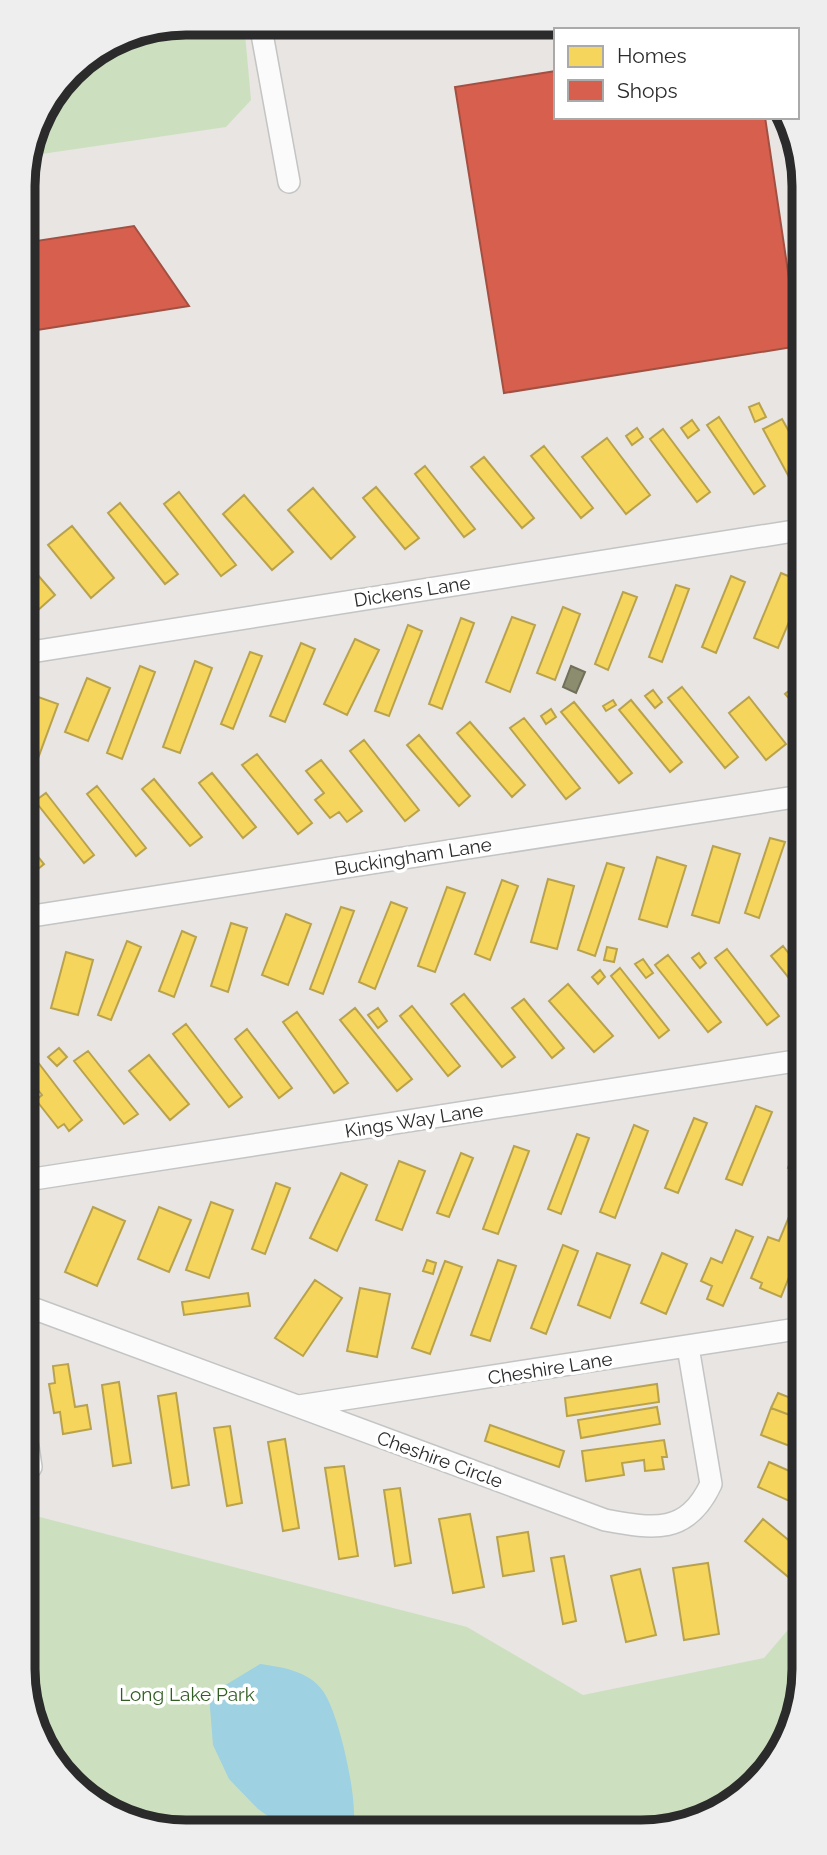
<svg xmlns="http://www.w3.org/2000/svg" width="827" height="1855" font-family="Raleway,sans-serif">
<rect width="100%" height="100%" fill="#e8e5e2"/>
<path fill="#cce0bf" d="M186,23H244L251,100L226,127L28,156L39,114L78,64L124,35Z
M28,1514L467,1627L583,1695L764,1658L804,1611V1680L770,1769L683,1827L155,1829L78,1791L28,1711Z"/>
<path fill="#9ed1e1" d="M260,1664C282,1667 309,1671 323,1691C339,1713 359,1802 353,1828L286,1829L258,1809L229,1779L213,1745L209,1695Z"/>
<path fill="#f6d55c" stroke="#b9a24d" stroke-width="2" d="M759,403L766,417L755,422L749,407Z
M719,417L765,486L754,494L707,425Z
M782,419L800,451V488L796,490L763,429Z
M692,420L699,430L688,438L681,428Z
M637,428L643,437L632,445L626,436Z
M663,429L710,492L697,502L650,439Z
M607,438L650,495L626,514L582,457Z
M544,446L593,508L581,518L531,456Z
M484,457L534,518L522,528L471,467Z
M425,466L475,529L464,537L415,474Z
M376,487L419,538L405,549L363,498Z
M313,488L355,537L331,559L288,510Z
M179,492L236,565L221,576L164,504Z
M244,495L293,552L272,570L223,514Z
M120,503L178,574L165,584L108,513Z
M72,526L114,578L91,598L48,545Z
M24,559L55,595L37,611L25,596Z
M781,573L800,581V596L778,648L754,638Z
M731,576L745,582L716,653L702,647Z
M676,585L689,589L662,662L649,657Z
M623,592L637,597L608,670L595,664Z
M563,607L580,614L555,680L537,673Z
M512,617L535,625L510,692L486,682Z
M461,618L474,623L442,709L429,704Z
M408,625L422,631L389,716L375,711Z
M355,639L379,650L347,715L324,704Z
M301,643L315,649L285,722L270,716Z
M250,652L262,656L233,729L221,724Z
M195,661L212,668L180,753L163,747Z
M140,666L155,672L122,759L107,753Z
M87,678L110,688L88,741L65,732Z
M799,683L800,685L801,712L785,694Z
M682,687L738,757L725,768L668,698Z
M653,690L662,702L655,708L645,696Z
M27,693L58,704L33,772L25,769Z
M749,697L786,744L766,760L729,713Z
M613,700L616,705L606,711L603,706Z
M631,700L682,762L670,772L619,710Z
M574,702L632,773L619,783L561,712Z
M551,709L556,717L546,724L541,716Z
M524,718L580,788L566,799L510,728Z
M470,722L525,785L512,797L457,733Z
M419,735L470,796L459,806L407,745Z
M364,740L419,810L405,821L350,751Z
M257,754L312,823L298,834L242,765Z
M321,760L362,811L347,822L339,812L330,818L315,800L324,793L306,771Z
M212,773L256,827L243,838L199,783Z
M154,779L202,837L190,846L142,789Z
M97,786L146,848L136,856L87,794Z
M46,793L94,855L84,863L35,801Z
M770,838L785,842L759,918L745,913Z
M25,841L44,864L32,874L26,868Z
M713,846L740,854L719,923L692,915Z
M657,857L686,866L667,927L639,919Z
M607,863L624,868L595,956L578,950Z
M548,879L574,886L557,949L531,942Z
M502,880L518,886L490,960L475,954Z
M447,887L465,893L435,972L418,966Z
M391,902L407,908L375,989L359,982Z
M341,907L354,911L323,994L310,989Z
M286,914L311,924L288,985L262,975Z
M231,923L247,928L228,992L211,986Z
M182,931L196,937L174,997L159,991Z
M127,941L141,947L111,1020L98,1015Z
M783,946L801,969V993L771,956Z
M607,947L617,949L614,962L604,960Z
M727,949L779,1016L767,1025L715,958Z
M66,952L93,960L78,1015L51,1008Z
M699,953L706,963L700,968L692,958Z
M668,955L721,1022L708,1032L655,965Z
M643,959L653,973L646,978L635,964Z
M620,968L669,1030L659,1038L611,976Z
M600,970L605,977L598,984L592,977Z
M568,984L613,1036L594,1052L549,1001Z
M464,994L515,1057L502,1067L451,1004Z
M524,999L564,1048L552,1058L512,1008Z
M412,1006L460,1066L448,1076L400,1016Z
M355,1008L412,1079L397,1091L340,1020Z
M378,1008L387,1021L378,1028L368,1015Z
M297,1012L348,1083L334,1093L283,1022Z
M186,1024L242,1097L229,1107L173,1034Z
M247,1029L292,1088L279,1098L235,1039Z
M59,1048L67,1057L57,1066L48,1057Z
M88,1051L138,1114L124,1124L74,1061Z
M149,1055L189,1104L170,1120L129,1071Z
M37,1061L82,1120L69,1131L64,1124L58,1128L36,1100L42,1095L26,1075V1069Z
M756,1106L772,1112L742,1185L726,1179Z
M694,1118L707,1123L678,1193L665,1188Z
M634,1125L648,1131L615,1218L600,1212Z
M802,1131V1170L801,1173L788,1168Z
M577,1134L589,1138L561,1214L548,1209Z
M514,1146L529,1151L498,1234L483,1229Z
M461,1153L473,1158L449,1217L437,1213Z
M399,1161L425,1171L402,1230L376,1220Z
M341,1173L367,1185L337,1251L310,1238Z
M276,1183L290,1188L265,1254L252,1249Z
M211,1202L233,1210L209,1278L186,1270Z
M93,1207L125,1221L97,1286L65,1272Z
M159,1207L191,1220L169,1272L138,1259Z
M793,1207L802,1211V1245L781,1297L760,1288L762,1283L751,1278L768,1237L779,1241Z
M736,1230L753,1237L723,1306L707,1299L712,1286L701,1281L711,1258L722,1263Z
M563,1245L578,1251L546,1334L531,1328Z
M597,1253L630,1265L610,1318L578,1305Z
M662,1253L687,1264L666,1314L641,1303Z
M427,1260L436,1263L433,1274L423,1271Z
M498,1260L516,1266L490,1341L471,1335Z
M445,1261L462,1267L430,1354L412,1348Z
M315,1280L342,1298L303,1356L275,1338Z
M360,1288L390,1294L377,1357L347,1351Z
M248,1293L250,1306L184,1315L182,1302Z
M68,1364L75,1407L87,1405L91,1429L63,1434L60,1412L54,1413L49,1384L55,1383L53,1366Z
M119,1382L131,1463L113,1466L102,1385Z
M657,1384L659,1402L567,1416L565,1398Z
M176,1393L189,1485L172,1488L158,1396Z
M778,1393L796,1400L790,1415L771,1408Z
M657,1407L660,1424L581,1438L578,1420Z
M771,1408L803,1420V1451L761,1435Z
M490,1425L564,1451L559,1467L485,1441Z
M230,1426L242,1503L227,1506L214,1428Z
M285,1439L299,1528L283,1531L268,1442Z
M664,1440L667,1457H662L664,1469L645,1471L644,1460L622,1463L624,1475L586,1481L582,1451Z
M769,1462L803,1477V1507L758,1487Z
M344,1466L358,1556L339,1559L325,1468Z
M400,1488L411,1563L395,1566L384,1490Z
M470,1514L484,1587L453,1593L439,1519Z
M763,1519L803,1552L804,1578L798,1585L745,1541Z
M528,1532L534,1571L503,1576L497,1537Z
M564,1556L576,1621L563,1624L551,1558Z
M708,1563L719,1634L684,1640L673,1568Z
M640,1569L656,1635L626,1642L611,1576Z"/>
<path fill="#d6604d" stroke="#a35043" stroke-width="2" d="M556,71V117H765L799,346L504,393L455,87Z
M134,226L189,306L24,332L23,243Z"/>
<path fill="#8c8c6e" stroke="#6f6f5a" stroke-width="2" d="M571,666L585,672L576,693L563,687Z"/>
<g fill="none" stroke-linecap="round" stroke-linejoin="round">
<defs>
<path id="street" d="M260,23L289,182
M25,653L800,530
M26,917L801,796
M27,1180L802,1060
M27,1306L605,1520C654,1529 687,1535 711,1484L688,1347
M299,1406L803,1328
M28,1447L31,1467"/>
</defs>
<use href="#street" stroke="#c4c4c4" stroke-width="24"/>
<use href="#street" stroke="#fcfbfb" stroke-width="21"/>
</g>
<g text-anchor="middle" dominant-baseline="central" stroke-width="7" stroke-linejoin="round" paint-order="stroke">
<g font-size="19" fill="#2b2b2b" stroke="#fff">
<text transform="translate(412 591) rotate(-9)">Dickens Lane</text>
<text transform="translate(413 856) rotate(-9)">Buckingham Lane</text>
<text transform="translate(414 1120) rotate(-9)">Kings Way Lane</text>
<text transform="translate(550 1368) rotate(-9)">Cheshire Lane</text>
<text transform="translate(440 1459) rotate(20)">Cheshire Circle</text>
</g>
<g font-size="19" fill="#315f23" stroke="#fff">
<text x="187" y="1694">Long Lake Park</text>
</g>
</g>
<path d="M0 0H827V1855H0ZM186 35H641A151 151 0 0 1 792 186V1669A151 151 0 0 1 641 1820H186A151 151 0 0 1 35 1669V186A151 151 0 0 1 186 35Z" fill="#eee" fill-rule="evenodd"/>
<path fill="none" stroke="#2b2b2b" stroke-width="9" d="M186 35H641A151 151 0 0 1 792 186V1669A151 151 0 0 1 641 1820H186A151 151 0 0 1 35 1669V186A151 151 0 0 1 186 35Z"/>
<rect x="554" y="28" width="245" height="91" fill="#ffffff" stroke="#aaaaaa" stroke-width="2"/>
<rect x="568" y="46" width="35" height="21" fill="#f6d55c" stroke="#aaaaaa" stroke-width="2"/>
<text x="617" y="63" font-size="21" fill="#2b2b2b">Homes</text>
<rect x="568" y="80" width="35" height="21" fill="#d6604d" stroke="#aaaaaa" stroke-width="2"/>
<text x="617" y="98" font-size="21" fill="#2b2b2b">Shops</text>
</svg>
